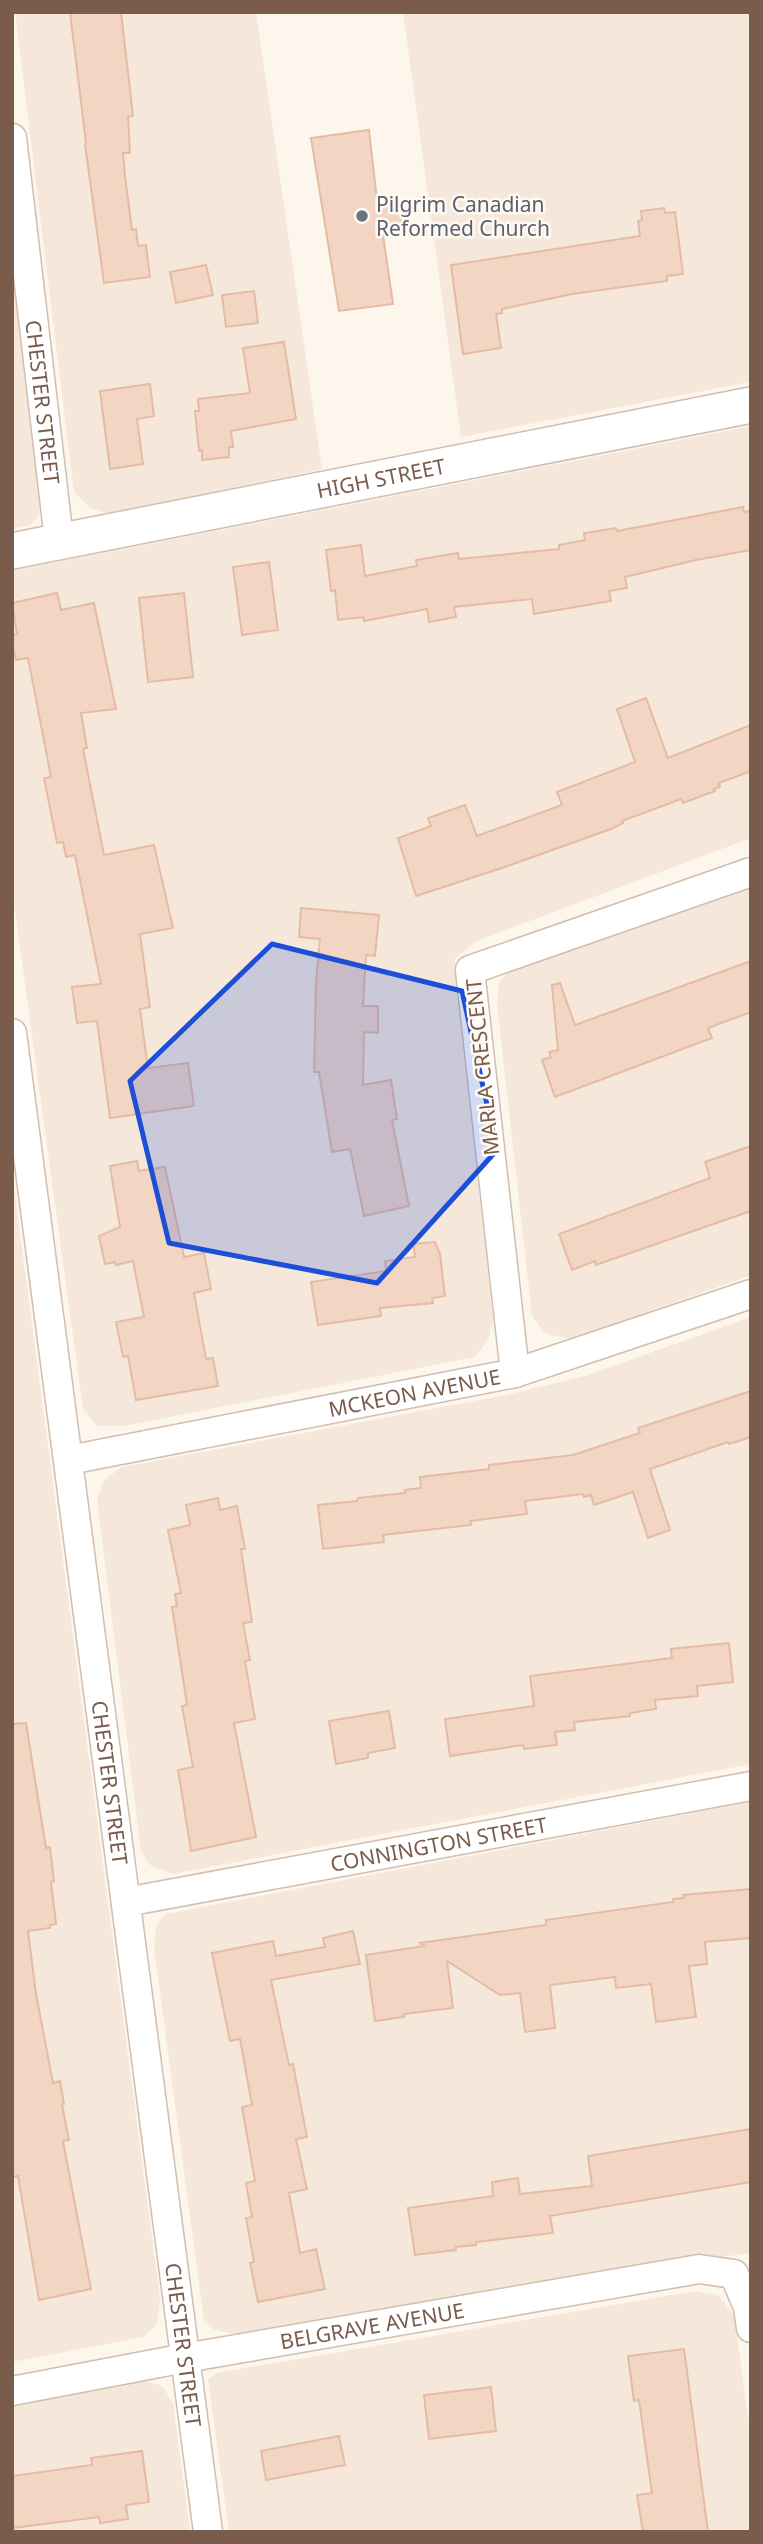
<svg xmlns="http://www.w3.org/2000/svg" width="763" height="2544" font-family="'Noto Sans',sans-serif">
<rect width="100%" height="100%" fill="#fdf6ec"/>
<path fill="#f5e8da" d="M15,12H256L322,469L111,514L91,509L74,492Z
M403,12H751V382L461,437Z
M12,268L43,508L31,525L12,529Z
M751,426V838L479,940L455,958L493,1321L488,1340L475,1357L124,1426H96L83,1409L12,889V571Z
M751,885V1275L574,1339L546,1334L532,1316L497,1004L499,982L511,969Z
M12,1172L160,2299L157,2323L144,2337L12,2362Z
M751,1317V1764L173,1874L150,1865L141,1851L97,1499L104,1480L122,1467L506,1395L585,1376Z
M751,1802V2253L567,2278L236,2334L215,2330L204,2321L154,1948L156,1925L166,1914Z
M695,2291L719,2296L734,2315L751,2438V2532H229L208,2379L217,2373Z
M143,2380L162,2386L173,2403L190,2532H12V2405Z"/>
<path fill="#f3d5c3" stroke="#e6bba3" stroke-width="2" d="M70,12H121L133,116L128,117L130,153H123L125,176L132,230L136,229L138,246L146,245L150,277L104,283L85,144L86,143Z
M369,130L377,200L398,196L404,233L383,235L393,304L339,311L311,138Z
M664,208L665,213L675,212L683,274L667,276V281L572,294L502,309V313L496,314L501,348L463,354L451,265L640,236L638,221L642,220L641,211Z
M206,265L213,295L176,303L170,272Z
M254,291L258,323L226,327L222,295Z
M284,342L296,419L231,431L233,447H229V457L202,460V450L199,451L195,411H199L198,399L250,393L243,348Z
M150,384L154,416L137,419L143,464L110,469L100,391Z
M743,507L744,512L751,511V550L696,560L625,577L627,588L609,591L611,601L534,614L532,599L454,607L456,617L429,622L427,609L364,621L363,617L338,620L335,590L331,591L326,550L361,545L365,576L417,566L416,560L458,553L459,559L559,549V545L585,540L584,533L616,528L617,531Z
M269,562L278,630L242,635L233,567Z
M57,593L61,610L94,603L116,709L81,713L87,748L83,749L104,855L154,845L173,928L140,934L150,1007L140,1009L148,1068L188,1063L194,1106L110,1118L97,1021L77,1023L72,987L101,984L75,855L66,857L63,842L57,843L44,778L51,777L28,658L16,660L12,644V635L17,634L12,603Z
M184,593L193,677L148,682L139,598Z
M646,698L668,758L751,725V771L719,783L720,787L714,789L715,791L683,803L681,799L622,821L623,823L611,829L502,868L416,896L398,838L431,826L428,818L465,805L477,836L562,805L557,792L635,762L617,709Z
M301,908L379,915L375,956L366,955L363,1006H378V1033L364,1032L363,1085L391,1080L397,1119L392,1120L409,1206L364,1216L350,1149L332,1152L319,1072H314L316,982L320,939L299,937Z
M751,961V1012L708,1028L712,1038L555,1097L542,1060L551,1057L549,1052L558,1050L552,985L560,983L575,1025Z
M751,1146V1211L596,1265L595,1261L572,1270L559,1234L710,1178L705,1162Z
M137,1161L139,1171L165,1167L184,1257L204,1253L211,1289L194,1293L206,1359L213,1358L218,1386L136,1400L128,1356L123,1357L116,1322L144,1317L133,1261L116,1265L115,1262L105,1264L99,1236L120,1227L110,1166Z
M435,1242L440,1254L445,1296L432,1298L433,1303L380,1308L381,1316L318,1325L311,1282L386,1271L385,1261L415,1257L413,1244Z
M751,1391V1437L729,1444L728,1442L650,1469L670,1530L648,1538L633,1492L594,1505L591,1495L584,1497L583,1494L525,1501L527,1514L470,1521L471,1525L383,1535L384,1542L323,1549L318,1505L357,1501L358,1498L405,1493V1490L421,1488L420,1477L489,1469V1465L573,1455L640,1433L638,1428Z
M218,1498L220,1510L237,1506L245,1549H241L252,1622L243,1623L250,1660L245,1661L255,1719L234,1723L256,1837L191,1851L178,1770L193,1767L182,1706L187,1705L172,1607L177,1606L175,1594L181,1593L168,1530L190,1525L186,1505Z
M729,1643L733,1682L697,1686L698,1696L655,1700L656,1709L630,1713V1716L574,1722L575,1730L555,1732L557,1745L524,1749L523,1745L450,1756L445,1719L534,1706L530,1676L672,1658L671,1649Z
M389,1711L395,1748L368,1753V1758L336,1764L329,1721Z
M26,1723L46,1848L50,1847L54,1881L51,1882L56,1924L50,1925V1928L28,1931L36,1994L53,2083L60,2081L64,2104L62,2105L69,2140L63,2141L91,2289L39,2300L18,2176L12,2177V1724Z
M751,1889V1938L705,1942L707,1964L689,1966L696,2017L656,2022L651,1984L616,1988L615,1977L550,1985L555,2028L525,2032L520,1993L500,1995L447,1961L453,2008L404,2014V2017L375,2021L366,1955L424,1946L420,1943L546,1925V1920L673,1902V1899L684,1898L683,1895Z
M353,1931L360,1964L271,1980L289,2065L293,2064L307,2137L296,2139L307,2189L289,2193L300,2253L316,2249L325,2289L258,2302L250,2263L254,2262L246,2218L252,2217L246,2183L255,2181L242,2107L252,2105L240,2039L230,2041L212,1953L273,1941L276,1956L325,1947L323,1938Z
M751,2129V2182L550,2216L553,2233L476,2242V2245L456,2247V2250L415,2255L408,2208L493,2196L492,2182L518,2178L520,2194L592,2186L588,2156Z
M684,2349L708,2532H643L637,2495L652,2493L639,2400L634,2401L628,2356Z
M491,2387L496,2431L429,2439L424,2395Z
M339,2436L345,2465L266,2480L261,2451Z
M142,2451L149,2502L126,2505L128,2519L100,2523L99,2517L12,2528V2476L92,2465L91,2458Z"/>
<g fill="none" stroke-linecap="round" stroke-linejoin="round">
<defs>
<g id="minor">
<path id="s1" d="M12,138L59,540"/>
<path id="s2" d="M12,1033L208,2532"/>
<path d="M515,1373L470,970L751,872"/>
<path id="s3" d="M69,1460L515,1373L751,1294"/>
<path id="s4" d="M126,1902L751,1786"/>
<path id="s5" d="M12,2391L185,2358L699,2269L734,2274L748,2307L751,2328"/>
</g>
<g id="tertiary">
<path id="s6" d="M12,551L751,405"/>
</g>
</defs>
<use href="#minor" stroke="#d1beb0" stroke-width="31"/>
<use href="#tertiary" stroke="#d1beb0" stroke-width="38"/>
<use href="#minor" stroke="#fff" stroke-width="28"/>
<use href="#tertiary" stroke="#fff" stroke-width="35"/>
</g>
<path fill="#1d4ed8" fill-opacity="0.2" stroke="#1d4ed8" stroke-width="5" stroke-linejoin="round" d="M272,944L462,991L497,1150L377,1283L169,1243L130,1081Z"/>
<circle fill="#6b7280" stroke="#fffaf3" stroke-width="2.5" cx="362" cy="216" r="7"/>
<g text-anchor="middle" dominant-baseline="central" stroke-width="5" stroke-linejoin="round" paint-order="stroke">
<g font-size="21" fill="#5b616d" stroke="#fffaf3" text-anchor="start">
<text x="376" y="204">Pilgrim Canadian<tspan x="376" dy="24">Reformed Church</tspan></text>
</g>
<g font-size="21" fill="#7a5c4d" stroke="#fffaf3">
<text stroke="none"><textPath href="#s1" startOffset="266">CHESTER STREET</textPath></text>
<text stroke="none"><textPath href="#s6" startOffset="376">HIGH STREET</textPath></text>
<text transform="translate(482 1067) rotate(-96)">MARLA CRESCENT</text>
<text stroke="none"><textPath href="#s3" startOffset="352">MCKEON AVENUE</textPath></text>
<text stroke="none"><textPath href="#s2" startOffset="756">CHESTER STREET</textPath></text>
<text stroke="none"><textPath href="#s4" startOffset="318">CONNINGTON STREET</textPath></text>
<text stroke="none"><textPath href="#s5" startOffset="366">BELGRAVE AVENUE</textPath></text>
<text stroke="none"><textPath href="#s2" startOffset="1323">CHESTER STREET</textPath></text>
</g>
</g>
<rect width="763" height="2544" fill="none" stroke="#7a5c4d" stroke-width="28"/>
</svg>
